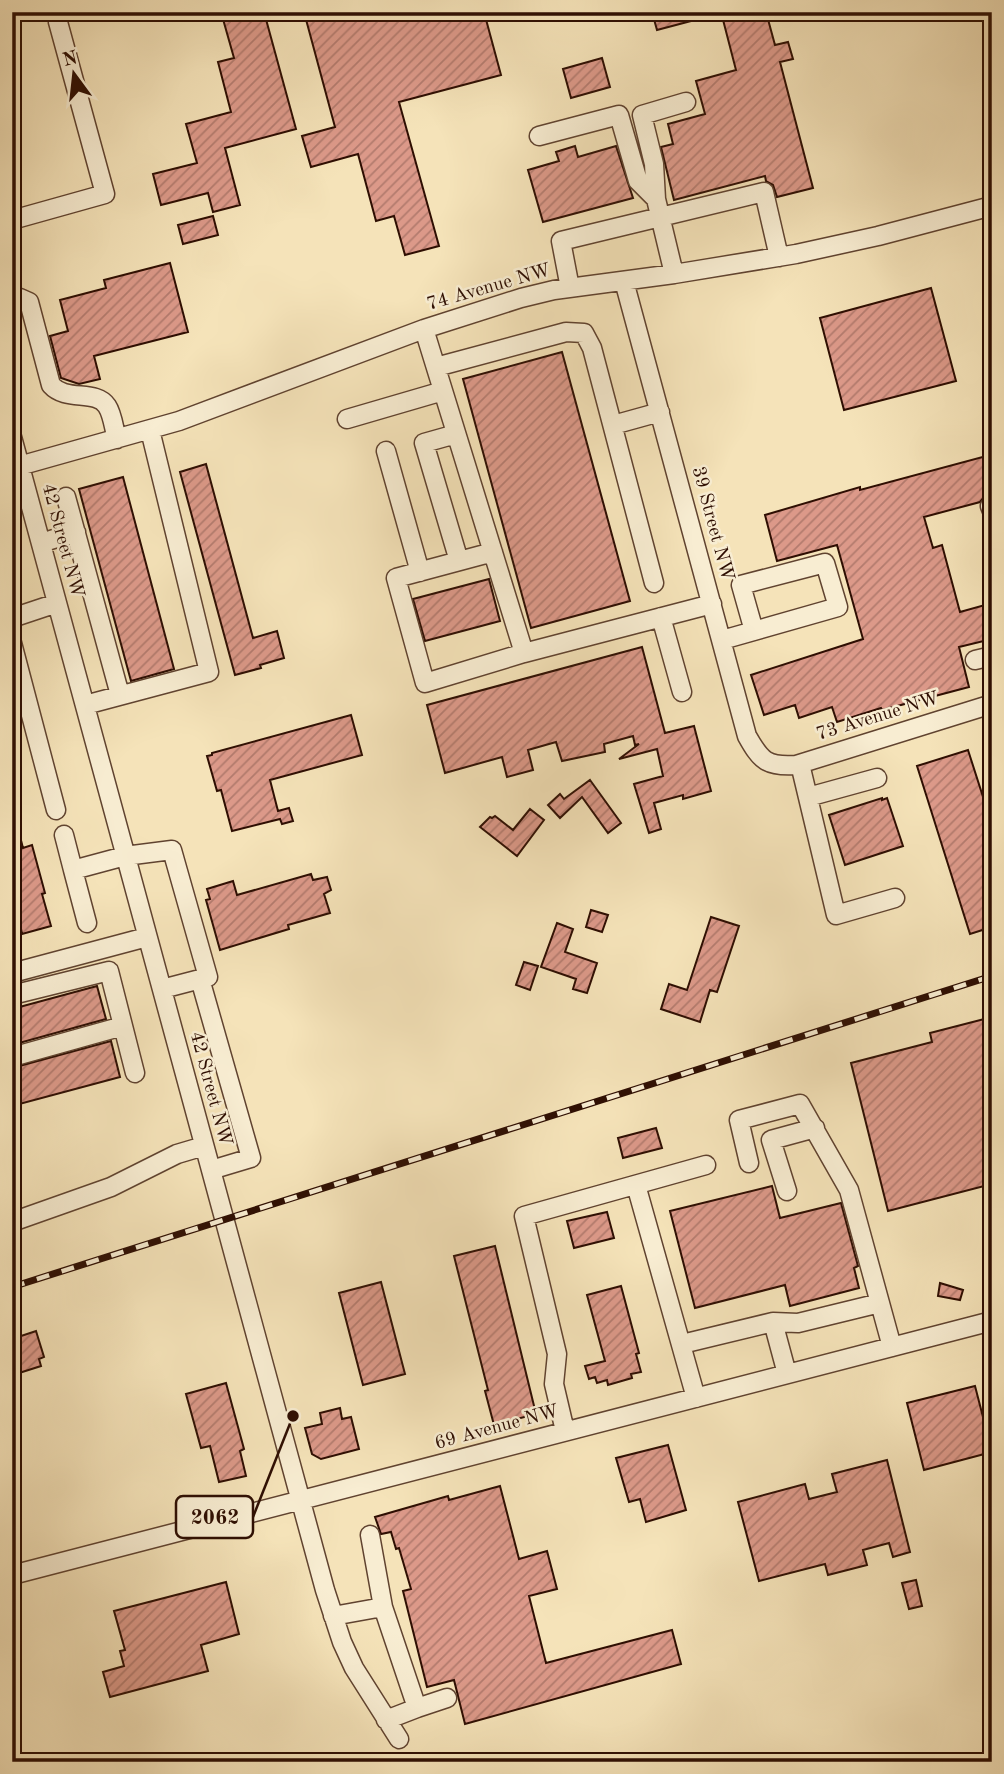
<svg xmlns="http://www.w3.org/2000/svg" width="1004" height="1774" font-family="'Old Standard TT',serif">
<defs>
<pattern id="building-hatch" width="6" height="6" patternUnits="userSpaceOnUse" patternTransform="scale(1.75)"><rect width="6" height="6" fill="#dc9989"/><path d="M-1 1l2-2M0 6l6-6M5 7l2-2" fill="none" stroke="#b37b6e"/></pattern>
</defs>
<rect width="100%" height="100%" fill="#f5e3b9"/>
<filter id="stains"><feTurbulence type="fractalNoise" baseFrequency=".00286" numOctaves="4"/><feColorMatrix values="0 0 0 0 .2 0 0 0 0 .09 0 0 0 0 .02 0 0 0 .5 -.17"/></filter>
<radialGradient id="worn" r=".72"><stop offset=".6" stop-color="#630" stop-opacity="0"/><stop offset="1" stop-color="#630" stop-opacity=".3"/></radialGradient>
<path fill="url(#building-hatch)" stroke="#2e0e02" stroke-width="2" d="M221,12H264L296,129L225,148L240,205L213,212L208,193L161,205L153,174L197,163L186,124L231,112L218,62L234,58Z
M304,12H484L501,75L399,102L439,246L405,255L394,216L376,221L358,154L311,167L302,136L335,127Z
M652,12H709L710,16L657,30Z
M721,12H766L775,45L788,42L793,59L780,62L813,188L777,197L773,185L766,181L765,176L674,200L661,147L673,144L668,124L705,114L696,81L736,70Z
M602,58L610,87L571,98L563,69Z
M575,146L578,157L616,146L633,198L543,222L528,170L559,161L556,152Z
M213,216L218,235L183,244L178,225Z
M170,263L188,332L94,356L100,379L79,384L61,378L50,336L68,331L60,300L106,288L104,280Z
M931,288L956,381L844,410L820,318Z
M562,352L630,601L531,628L463,379Z
M990,455L992,495L985,496L980,502L924,517L933,548L942,545L960,612L992,603V639L959,647L969,687L882,710L881,708L837,722L832,707L799,718L795,705L764,715L751,675L863,639L837,545L777,561L765,515L860,487V490Z
M206,464L253,638L277,631L284,658L260,665L261,668L235,675L180,472Z
M123,477L174,669L131,681L79,489Z
M489,579L500,621L425,641L413,599Z
M642,647L665,733L694,726L711,791L683,799V795L654,803L661,829L649,833L634,784L663,776L657,749L619,759L639,744L635,745L633,736L604,744L605,752L562,761L556,742L528,750L533,770L507,777L502,757L445,773L427,705Z
M351,715L362,755L270,780L278,811L289,808L293,821L282,824L280,819L232,831L221,790L217,791L207,756L212,755V753Z
M968,750L992,825V927L970,934L917,766Z
M590,780L621,823L608,833L582,797L560,818L548,805L560,794L564,799Z
M882,798V800L887,798L903,846L845,865L829,815Z
M530,809L544,820L517,856L480,827L490,817L492,818L495,816L513,830Z
M12,821H16L23,848L32,845L45,893L42,894L51,926L22,934L20,924L12,926Z
M311,874L313,880L327,877L331,890L324,894L330,913L288,925L289,929L220,950L206,900L210,899L207,889L233,881L237,895Z
M591,910L608,915L602,932L586,927Z
M711,917L739,926L717,992L710,990L700,1022L661,1009L669,984L687,990Z
M557,923L573,929L565,952L597,963L587,993L573,989L576,979L541,967Z
M524,962L538,966L530,990L516,985Z
M97,986L106,1019L12,1045V1009Z
M992,1017V1184L888,1211L851,1063L932,1042L930,1033Z
M111,1041L120,1077L12,1106V1068Z
M656,1128L662,1148L623,1158L618,1138Z
M772,1186L780,1218L841,1203L858,1266L854,1268L859,1288L790,1306L785,1285L695,1308L670,1211Z
M607,1212L614,1238L574,1248L567,1221Z
M495,1246L536,1414L494,1425L485,1391L488,1390L454,1256Z
M381,1282L405,1374L363,1385L339,1293Z
M940,1283L963,1290L960,1300L938,1296Z
M621,1286L639,1353L636,1354L641,1372L631,1374L632,1378L608,1385L607,1380L597,1383L595,1377L589,1379L585,1366L605,1361L587,1295Z
M36,1331L44,1357L39,1359L41,1366L16,1374L12,1365V1339Z
M226,1383L244,1449L240,1451L246,1476L219,1482L210,1446L201,1448L186,1394Z
M975,1386L992,1452L924,1470L907,1403Z
M340,1408L342,1419L351,1417L359,1449L321,1459L312,1454L305,1428L322,1424L320,1413Z
M668,1445L686,1510L646,1522L640,1499L629,1502L616,1458Z
M887,1460L910,1552L893,1557L889,1543L863,1550L867,1565L828,1575L825,1564L759,1581L738,1502L805,1484L809,1499L837,1492L832,1474Z
M500,1486L519,1559L547,1551L557,1589L529,1596L546,1663L672,1630L681,1664L465,1724L454,1680L427,1687L403,1591L411,1589L399,1548L396,1549L391,1532L381,1534L375,1517L448,1496L449,1500Z
M916,1580L922,1606L909,1609L902,1583Z
M226,1582L239,1634L201,1645L208,1671L110,1697L103,1672L124,1666L120,1651L125,1650L114,1611Z"/>
<g fill="none" stroke-linecap="round" stroke-linejoin="round">
<defs>
<path id="minor" d="M539,136L619,115L638,181L656,199
M12,220L105,194L58,22
M674,274L656,199L654,164L642,115L686,102
M624,281L747,736C761,761 767,767 796,765L992,704
M570,288L561,241L764,192L779,257
M12,300L20,298L29,302L51,385C66,402 96,389 107,406C113,415 114,430 117,439
M424,329L524,653L425,683L396,578L493,552
M436,367L566,332L584,333L592,348L654,583
M347,419L443,391
M613,425L660,412
M456,434L424,443L459,561
M12,437L325,1590L342,1642L354,1668L399,1739
M386,451L420,572
M12,468L179,421L424,329L521,298L554,290L674,274L796,254L878,236L992,206
M66,497L120,695
M990,506L992,511
M41,543L76,532
M661,617L682,692
M12,618L57,603
M722,640L838,607L825,563L741,585L754,631
M12,643L56,810
M524,653L712,604
M975,660L992,656
M85,705L209,672L150,430
M800,764L836,915L895,898
M808,797L877,778
M64,835L73,870L125,856L172,850L208,977L162,989
M73,870L87,923
M12,973L147,937
M200,979L251,1158L211,1170
M12,995L109,971L135,1073
M12,1057L123,1026
M749,1163L739,1120L800,1104L849,1190L892,1347
M636,1185L696,1398
M787,1191L771,1140L815,1128
M12,1222L111,1187L177,1154L204,1146
M773,1322L787,1374
M682,1344L773,1322L798,1323L880,1303
M565,1431L554,1384L557,1354L524,1216L706,1165
M12,1575L992,1321
M383,1607L417,1708L386,1720
M333,1616L383,1607L370,1535
M417,1708L447,1698"/>
</defs>
<use href="#minor" stroke="#604330" stroke-width="21"/>
<use href="#minor" stroke="#f8edd2" stroke-width="18"/>
<defs>
<path id="rail" d="M12,1287L992,976"/>
</defs>
<use href="#rail" stroke="#2e0e02" stroke-width="7"/>
<use href="#rail" stroke="#f8edd2" stroke-width="4.5" stroke-dasharray="13" stroke-linecap="butt"/>
</g>
<g text-anchor="middle" dominant-baseline="central" stroke-width="5" stroke-linejoin="round" paint-order="stroke">
<g font-size="19" fill="#2e0e02" stroke="#f8edd2">
<text transform="translate(489 288) rotate(-16)">74 Avenue NW</text>
<text transform="translate(712 524) rotate(75)">39 Street NW</text>
<text transform="translate(62 541) rotate(75)">42 Street NW</text>
<text transform="translate(878 717) rotate(-17)">73 Avenue NW</text>
<text transform="translate(210 1089) rotate(75)">42 Street NW</text>
<text transform="translate(497 1428) rotate(-15)">69 Avenue NW</text>
</g>
</g>
<path fill="none" stroke="#2e0e02" stroke-width="2.5" d="M293 1416L253 1517"/>
<circle fill="#2e0e02" stroke="#f8edd2" stroke-width="2.5" cx="293" cy="1416" r="7"/>
<rect fill="#f8edd2" stroke="#2e0e02" stroke-width="2.5" x="176" y="1496" width="77" height="42" rx="7"/>
<g font-size="21" text-anchor="middle" font-weight="bold" fill="#2e0e02">
<text x="215" y="1524">2062</text>
</g>
<rect width="1004" height="1774" fill="none" stroke="#f5e3b9" stroke-width="42"/>
<rect x="14" y="14" width="976" height="1746" fill="none" stroke="#2e0e02" stroke-width="3.5"/>
<rect x="21" y="21" width="962" height="1732" fill="none" stroke="#2e0e02" stroke-width="2"/>
<g transform="translate(74 74) rotate(345)" stroke="#f8edd2" stroke-width="5" paint-order="stroke">
<path d="M0-5L12 26L0 18L-12 26Z" fill="#2e0e02"/>
<text y="-10" font-size="19" font-weight="bold" text-anchor="middle" fill="#2e0e02">N</text>
</g>
<rect width="100%" height="100%" filter="url(#stains)"/>
<rect width="100%" height="100%" fill="url(#worn)"/>
</svg>
